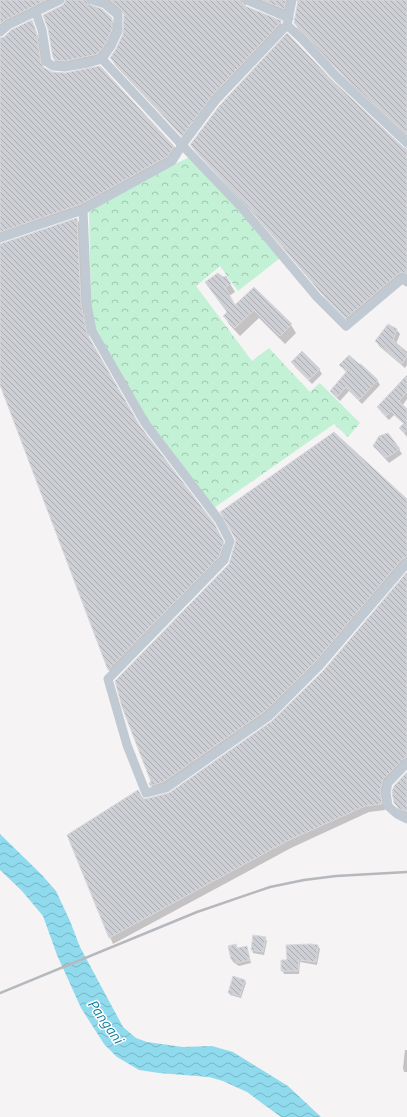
<svg xmlns="http://www.w3.org/2000/svg" width="407" height="1117" font-family="Ubuntu,sans-serif">
<defs>
<pattern id="forest-crowns" width="20" height="18" patternUnits="userSpaceOnUse"><rect width="20" height="18" fill="#c3f1d5"/><path d="M2 6a3 3 0 1 1 6 0M12 15a3 3 0 1 1 6 0" fill="none" stroke="#a0c6b0"/></pattern>
<pattern id="water-waves" width="16" height="10" patternUnits="userSpaceOnUse"><rect width="16" height="10" fill="#90daee"/><path d="M0 5q4-4 8 0t8 0" fill="none" stroke="#78b4c4"/></pattern>
<pattern id="building-back-hatch" width="6" height="6" patternUnits="userSpaceOnUse"><rect width="6" height="6" fill="#cdcfd5"/><path d="M-1 5l2 2M0 0l6 6M5-1l2 2" fill="none" stroke="#a8abb0"/></pattern>
</defs>
<rect width="100%" height="100%" fill="#f5f3f3"/>
<path fill="url(#forest-crowns)" d="M190,157L241,211L280,258L238,291L220,266L196,286L252,361L269,348L310,392L320,383L360,423L348,437L334,424L214,508L148,421L95,330L91,304L89,211L175,164Z"/>
<path fill="url(#water-waves)" d="M0,834L41,874L56,891L70,921L80,947L123,1027L136,1038L147,1042L183,1047L212,1046L233,1052L288,1086L321,1117H281L247,1092L223,1081L209,1077L159,1073L139,1070L117,1057L104,1044L81,1008L57,955L43,916L22,891L0,870Z"/>
<path fill="#0003" d="M0,0H407V137L346,79L298,29L295,23L299,1L294,0L287,15L247,2L245,7L281,23L284,29L214,103L186,141L115,65L111,58L124,34L125,15L113,6L94,0L89,5L111,18L115,25V37L102,60L57,65L53,58L66,1L65,0L9,26L0,34Z
M32,21L39,39L44,68L174,146L177,153L84,211L0,241V38L2,39Z
M332,82L402,148L407,149V278L351,324L326,299L252,212L195,151L191,145Z
M77,219L81,226L84,312L90,341L139,427L217,531L227,549L222,563L113,676L109,670L0,383V244Z
M226,277L235,292L229,296L235,306L254,288L291,325L296,333L285,344L259,318L240,336L229,324L224,316L228,313L222,278Z
M397,330L400,334L396,344L407,353V365L405,368L379,346L376,341Z
M293,362L319,369L322,374L312,384L295,367Z
M340,365H358L377,380L380,385L362,404L349,391L340,401L334,395L331,391L347,373Z
M407,379V399L402,406L407,411V437L400,428L404,424L394,415L389,420L381,412L379,407Z
M375,446L399,449L402,454L389,463L378,451Z
M407,501V565L269,718L154,792L151,785Z
M407,574V765L386,788L383,800L385,810L369,812L291,848L113,944L68,836L142,799L145,800L170,794L273,722L324,671Z
M407,773V816L399,810L395,803Z
M265,938L267,941L264,955L253,953L252,950Z
M236,945L238,949L247,947L251,963L239,966L233,962L231,959Z
M318,946L320,949L317,965L300,962L299,974H284L282,970L288,961Z
M245,980L246,983L241,998L230,995L229,993Z
M405,1050H407V1072H404L403,1068Z"/>
<path fill="url(#building-back-hatch)" stroke="#d7d9de" d="M0,0H46L5,20L0,24Z
M66,0H86L88,4L102,9L112,18V30L106,43L98,54L65,61L55,60L53,58L48,29L43,15L63,5Z
M110,0H241L245,6L282,21L211,97L182,136L110,58L116,49L123,34L124,15L122,10Z
M262,0H286L284,9Z
M298,0H407V135L341,73L294,23Z
M32,20L36,31L41,63L43,67L52,72L65,73L100,66L174,146L168,156L81,204L0,232V38L4,37L11,30Z
M287,33L333,81L403,147L407,149V274L402,272L399,273L346,318L321,293L248,205L190,145L220,105Z
M77,218L81,304L87,334L140,426L214,523L224,542L219,557L108,670L0,385V244Z
M218,273L223,277L226,276L231,284L225,287L235,305L254,287L292,324L280,336L254,310L235,328L223,316L227,312L205,282Z
M388,324L397,329L393,340L407,352V356L402,364L375,341Z
M302,351L320,369L309,380L291,362Z
M349,355L359,364H361L378,380L359,400L346,387L337,397L330,391L347,371L339,365Z
M407,375V392L399,401L407,409V429L404,433L399,428L404,423L391,411L386,416L377,407Z
M334,432L407,499V557L402,559L315,662L265,711L163,782L150,786L149,783L151,782L122,707L115,681L229,564L236,540L220,512Z
M388,433L400,449L386,458L373,446L379,436Z
M407,572V757L403,759L383,779L380,791L382,804L365,806L287,841L109,938L67,835L138,790L142,797L145,799L169,793L272,721L324,670Z
M407,772V812L400,809L394,803L392,792L394,786Z
M253,935L266,937L263,952L251,950Z
M236,944L237,948L247,946L250,960L237,963L231,959L228,946Z
M311,944L318,945L316,962L299,960L298,971H281V960H287L286,945Z
M233,976L245,980L240,996L228,993Z"/>
<g fill="none" stroke-linecap="round" stroke-linejoin="round">
<path stroke="#c1cad2" stroke-width="9" d="M247,0L289,18
M292,0L287,25L215,101L182,145L243,209L317,297L346,326L403,278L407,282
M36,13L42,30L47,62L53,66L65,67L88,63L102,59L111,46L118,31V15L105,4L92,0
M287,25L302,39L337,77L407,143
M0,32L8,25L60,0
M83,210L87,304L92,331L145,423L219,520L230,541L224,560L108,679L127,745L146,793L166,788L269,716L319,666L407,563
M0,238L83,210L172,161L182,145L102,59
M407,763L388,783L386,792L388,806L397,814L407,819"/>
<path stroke="#b5b8bd" stroke-width="2.5" d="M0,993L197,912L270,887L304,880L336,876L407,872"/>
</g>
<g text-anchor="middle" dominant-baseline="central" stroke-width="3" stroke-linejoin="round" paint-order="stroke">
<g font-size="14" font-style="italic" fill="#0c7c9b" stroke="#fff">
<text transform="translate(106 1022) rotate(55)">Pangani</text>
</g>
</g>
</svg>
